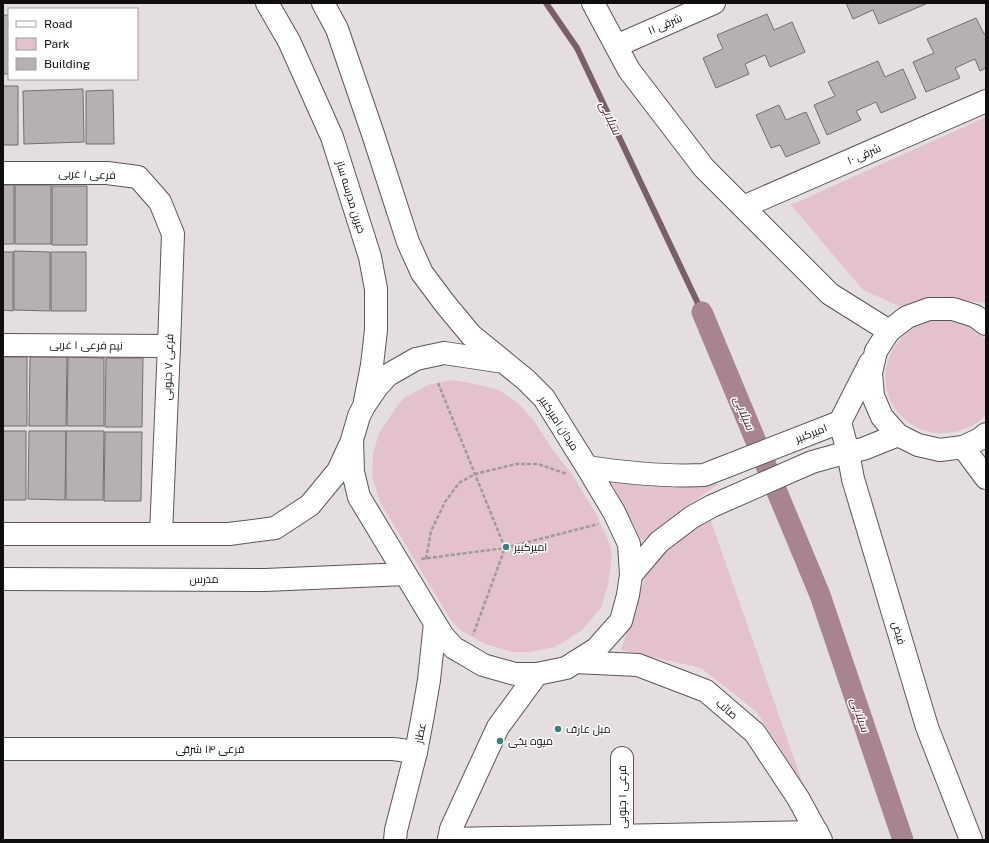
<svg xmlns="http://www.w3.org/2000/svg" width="989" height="843" font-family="'Public Sans',Cairo,sans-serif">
<rect width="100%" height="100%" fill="#e5dee0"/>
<path fill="#e4c2cc" d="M986,117V303L971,301L936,299L899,306L863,290L791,205Z
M938,319L958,321L976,330L986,340V414C980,423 969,428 958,431C948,434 936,434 926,431C875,414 872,351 918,325C923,322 931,321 938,319Z
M452,380L471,383L499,390L519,404L534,421L552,449L573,476L596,514L609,542L612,556L608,585L601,608L581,631L555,647L530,652H512L485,644L460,630L451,620L444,609L380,502L372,476L373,454L379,433L395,409L404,398L428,385Z
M611,481L719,484L676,513L642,541Z
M710,518L803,784L756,711L701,668L621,650L650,562Z"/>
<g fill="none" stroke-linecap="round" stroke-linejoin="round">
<path stroke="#796068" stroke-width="6" d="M546,3L577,48L702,312"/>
<path stroke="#a7848f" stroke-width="21" d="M702,312L820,595L903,840"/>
</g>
<path fill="#b6b0b2" stroke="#736d6f" d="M846,3H928L879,24L873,10L853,19Z
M767,14L774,30L792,22L805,52L770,67L765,55L745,64L749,74L716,88L703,58L723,49L717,35Z
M3,15H9V74H3Z
M976,18L984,34L986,33V68L980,71L975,59L955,68L960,78L926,92L913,62L934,53L927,39Z
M878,61L885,77L903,69L916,98L881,113L876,102L856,111L861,120L827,135L814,105L835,96L828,82Z
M3,86H18V145H3Z
M83,89L84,142L24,144L23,91Z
M113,90L114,144H86V91Z
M779,105L786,120L806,112L820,143L786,157L780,145L771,148L756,115Z
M3,185H14V244H3Z
M15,185H51V244H15Z
M52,186H87V245H52Z
M14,251L50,252V311L14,310Z
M3,252H13V311L3,310Z
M51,252H86V311H51Z
M3,357H27V426H3Z
M30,357H67L66,426H29Z
M68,357L104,358V426H67Z
M106,358H143L142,427H105Z
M3,431H26V500H3Z
M29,431H66L65,500L28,499Z
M66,431H104L103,500H66Z
M105,432H142L141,501H104Z"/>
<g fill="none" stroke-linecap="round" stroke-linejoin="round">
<defs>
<path id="minor" d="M593,3L629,70L704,168L830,294L889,331
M616,46L714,3
M3,173H107L138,177L160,202L173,234L169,346L161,534
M743,207L986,101
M3,345L169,346
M3,749H393L416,752
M622,758V840
M449,839L817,832"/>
<path id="tertiary" d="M986,324L975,316L953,309H929L907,317L889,331L876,351L871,373L873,396L882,417L898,435L918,445L940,450L963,447L980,439L986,434
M840,422L870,363
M963,447L986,478
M848,452L863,449L898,435"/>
<path id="secondary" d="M267,3L289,41L332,137L370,257L376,289V330L372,365L365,401
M323,3L337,29L373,134L408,242L422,273L446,305L471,335L503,361
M444,353L504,362L526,380L544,398L587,467L614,512L629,544L631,575L628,595L621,621L596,649L566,668L537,674H515L483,665L468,656L454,648L443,636L435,623L359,497L353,472L352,440L359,416L364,406L377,387L388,375L416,359Z
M587,467C627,473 664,477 704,475L840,422L848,452L853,479L927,727L971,840
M3,534H229L275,528L310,505L338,471L350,445
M631,575L659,542L692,517L712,506L812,462L848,452
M3,579L265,580L405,574
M575,662L638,665L706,691L755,733L798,798L821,840
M395,840L396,830L416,752L423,715L429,680L435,623
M449,840L451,829L498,727L537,674"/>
</defs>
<use href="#minor" stroke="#5b5557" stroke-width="24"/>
<use href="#tertiary" stroke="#5b5557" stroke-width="24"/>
<use href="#secondary" stroke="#5b5557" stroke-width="24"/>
<path stroke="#a09a9c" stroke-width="2.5" stroke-dasharray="4 2" stroke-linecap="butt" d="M438,383L505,548L473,635
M421,559L505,548L598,524
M426,559L431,531L445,502L459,483L475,474L516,464H538L567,474"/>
<use href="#minor" stroke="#fff" stroke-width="22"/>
<use href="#tertiary" stroke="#fff" stroke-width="22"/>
<use href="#secondary" stroke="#fff" stroke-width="22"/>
</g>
<g fill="#39817d" stroke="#fff" stroke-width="1.5">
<circle cx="506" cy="547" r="4"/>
<circle cx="558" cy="729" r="4"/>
<circle cx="500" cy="741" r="4"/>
</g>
<g text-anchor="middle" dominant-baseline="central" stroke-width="3" stroke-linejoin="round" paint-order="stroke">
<g font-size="11" fill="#0f0d0d" stroke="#fff">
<text transform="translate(665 24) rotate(-23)">۱۱ شرقی</text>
<text transform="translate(864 154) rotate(-23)">۱۰ شرقی</text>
<text transform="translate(87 174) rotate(2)">فرعی ۱ غربی</text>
<text transform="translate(351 197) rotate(73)">خیرین مدرسه ساز</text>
<text transform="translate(86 345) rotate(1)">نیم فرعی ۱ غربی</text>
<text transform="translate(168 367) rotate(-88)">فرعی ۷ جنوبی</text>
<text transform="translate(559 423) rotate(57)">میدان امیرکبیر</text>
<text transform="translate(811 433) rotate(-21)">امیرکبیر</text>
<text x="204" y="579">مدرس</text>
<text transform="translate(899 633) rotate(74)">فیض</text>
<text transform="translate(727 709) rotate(41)">صائب</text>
<text transform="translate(420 733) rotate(-79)">عطار</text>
<text x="210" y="749">فرعی ۱۴ شرقی</text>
<text transform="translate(622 797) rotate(-90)">فرعی ۱ جنوبی</text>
</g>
<g font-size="11" fill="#0f0d0d" stroke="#fff" text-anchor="start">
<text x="514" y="547">امیرکبیر</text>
<text x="566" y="729">مبل عارف</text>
<text x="508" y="741">میوه یخی</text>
</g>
<g font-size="12" font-style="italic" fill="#4a1b2d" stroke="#fff">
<text transform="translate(610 118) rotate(65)">سیلابی</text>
<text transform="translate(744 413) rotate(67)">سیلابی</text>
<text transform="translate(860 715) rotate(71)">سیلابی</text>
</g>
</g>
<rect width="989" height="843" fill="none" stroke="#0f0d0d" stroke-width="8"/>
<rect x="8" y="8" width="130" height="72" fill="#ffffff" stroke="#9f9e9e"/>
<rect x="16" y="21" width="20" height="6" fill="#ffffff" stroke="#9f9e9e"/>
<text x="44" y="28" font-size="12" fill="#0f0d0d">Road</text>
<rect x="16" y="38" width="20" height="12" fill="#e4c2cc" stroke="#9f9e9e"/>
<text x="44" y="48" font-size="12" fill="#0f0d0d">Park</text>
<rect x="16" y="58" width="20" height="12" fill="#b6b0b2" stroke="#9f9e9e"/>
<text x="44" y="68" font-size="12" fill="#0f0d0d">Building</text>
</svg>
